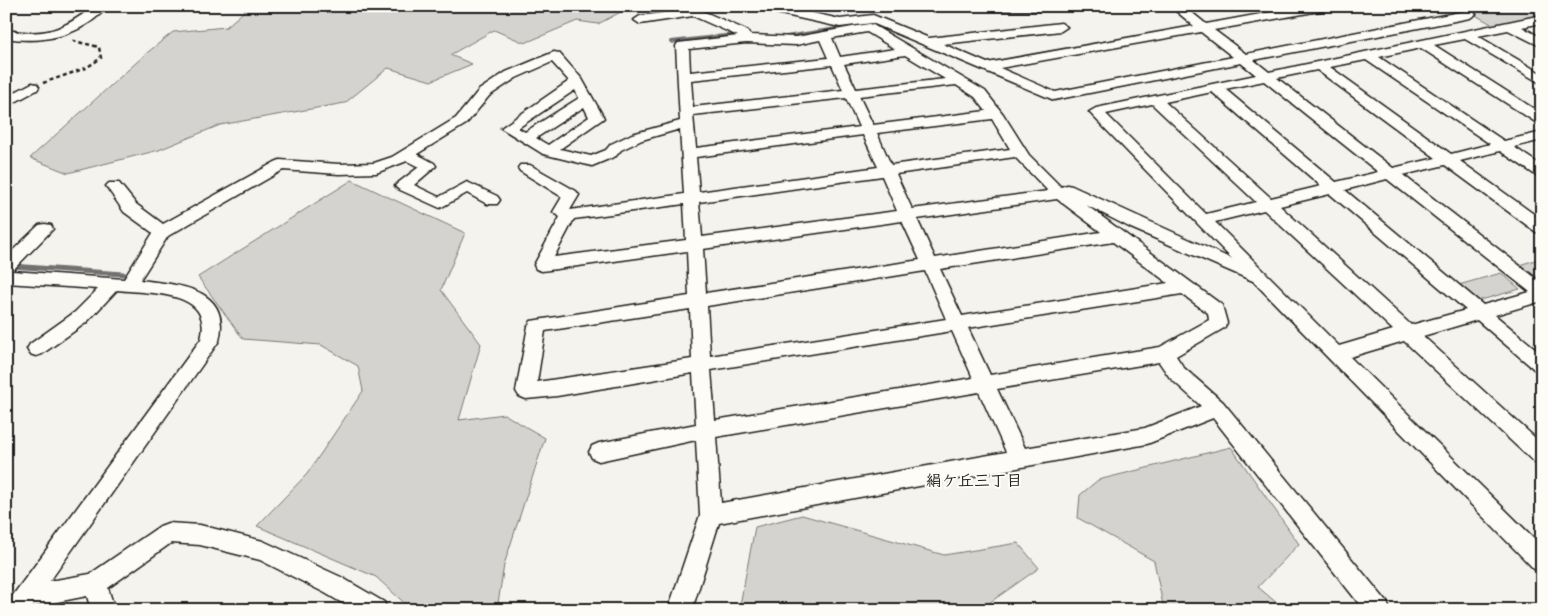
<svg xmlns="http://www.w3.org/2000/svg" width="1548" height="616" font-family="Mali,'Klee One',sans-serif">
<rect width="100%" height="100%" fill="#f4f3ee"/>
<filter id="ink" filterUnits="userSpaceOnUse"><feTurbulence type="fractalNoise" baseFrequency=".02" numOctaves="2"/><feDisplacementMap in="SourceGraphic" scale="10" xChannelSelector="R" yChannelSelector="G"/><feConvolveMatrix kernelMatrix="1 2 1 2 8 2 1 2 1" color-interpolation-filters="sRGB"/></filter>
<g filter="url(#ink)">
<path fill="#d4d3cf" stroke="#787876" d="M250,6H632L598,24L577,21L525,43L494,30L450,55L472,64L431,81L388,68L345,103L220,125L159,150L68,173L30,158L148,52L173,32L226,27Z
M1459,6H1542V17L1495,26Z
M352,180L465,233L441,290L481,344L459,420L504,414L545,438L504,565L497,610H412L376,577L257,526L307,474L363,391L358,366L321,345L243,339L198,277Z
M1542,258V282L1536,280L1519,265Z
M1501,273L1520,289L1474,302L1455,286Z
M1231,447L1299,544L1258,587L1285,610H1164L1154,561L1078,518L1080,495L1098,480Z
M802,515L944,555L1018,543L1039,568L979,610H739L755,527Z"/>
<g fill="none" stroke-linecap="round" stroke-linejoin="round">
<path stroke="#72716f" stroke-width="4" d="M786,37L868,24
M671,42L734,35"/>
<path stroke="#72716f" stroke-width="5" d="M12,266L123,274"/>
<defs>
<path id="minor" d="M94,6H108C82,36 43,44 6,38V30C45,37 63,30 94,6Z
M684,6H696L698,9L746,30L750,35L796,37L869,24L873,25L985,91L1003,114L1029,155L1061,187L1067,185L1072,186L1232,259L1089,112L1096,108L1256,75L1241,63L1054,100L872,23L840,27L762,10L756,6H780L840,19L873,15L929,38L1061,23L1067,27L1061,31L943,44L987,63L1194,26L1170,6H1184L1206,24L1304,6H1331L1325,10L1214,30L1246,54L1470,10L1476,14L1470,18L1254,60L1269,72L1542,15V23L1522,27L1542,38V47L1508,30L1478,36L1542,74V84L1465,39L1434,45L1542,114V124L1537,123L1421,48L1379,57L1504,141L1542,132V140L1514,147L1542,166V178L1537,176L1500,151L1460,161L1542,220V233L1536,232L1445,165L1403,175L1542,283V301L1495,315L1542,354V372L1535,370L1477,320L1423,336L1542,444V466L1535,463L1404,341L1350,357L1542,546V572L1534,569L1253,281L1131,228L1086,205L1222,305L1227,323L1224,328L1176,356L1184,368L1223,402L1387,602L1390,610H1364L1213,418L1147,444L719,523L692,610H668L700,515L696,440L599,461L592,458L589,452L592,446L599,443L696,424L693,373L557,396L526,399L519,396L516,391L528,326L531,321L689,296L687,251L542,271L536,269L534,265L560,217L553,212L562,197L520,171L518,168L520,165H530L576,191L579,195L570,210L684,194L680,129L642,140L621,150L616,156L592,166L543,154L501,128L569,81L552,62L516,78L489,96L466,124L417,154L434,163L436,166L414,185L439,197L467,182L497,196L500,200L497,204H487L467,193L440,208L398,189L395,186L398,183L419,167L407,161L376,173L339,174L283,170L168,236L140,280C178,285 232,287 219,341L50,581L90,574L160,526L168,523L200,525L263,541L341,577L384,602L387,610H354L325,593L260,560L200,545L171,543L108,588L115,610H91L87,596L32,607L30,610H6L8,602L201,339C214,289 149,294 117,290L87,322L42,354L36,356L30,354L27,349L30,344L75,312L98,289L6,283V257L39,225L45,224L51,225L53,229L12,271L124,279L153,233L124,212L106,186L109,183H119L136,204L163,224L275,162L280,160L339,164L374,163L392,157L456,118L479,90L506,72L554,52L559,53L582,79L604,118L560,149L591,156L606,150L611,144L632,134L680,121L676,46L678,43L738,36L693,16L640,24L634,20L640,16L686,10ZM867,32L895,49L840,57L832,38ZM1201,32L1233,57L1055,92L1000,68ZM820,40L828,58L690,72L689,49L746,43L796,45ZM905,55L945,79L856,89L844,64ZM1366,60L1490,144L1451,154L1330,67ZM832,65L843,90L693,107L691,80ZM1317,70L1436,158L1393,168L1277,78ZM1264,81L1378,172L1336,182L1225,89ZM956,85L975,97L986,111L873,125L859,96ZM575,90L579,98L525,132L518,128ZM1212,92L1321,186L1271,198L1165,102ZM846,98L859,127L696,148L693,115ZM1152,104L1256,202L1206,214L1106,114ZM584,107L589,117L548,145L536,138ZM992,119L1010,149L891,165L877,133ZM863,135L878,167L699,192L696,157ZM1015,157L1048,191L912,209L896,174ZM882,176L897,211L702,237L699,202ZM1387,179L1530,292L1483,305L1345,190ZM1330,194L1466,310L1411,325L1280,206ZM1057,199L1101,232L935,258L917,219ZM684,204L686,240L554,257L574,219ZM1264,210L1393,330L1339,346L1215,222ZM902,221L920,260L706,293L703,249ZM1113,242L1168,283L962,316L940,269ZM925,271L946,319L710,356L707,306ZM1182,294L1208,313L1209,320L1160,347L990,375L968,328ZM690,309L692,359L537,382L545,331ZM952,331L973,378L715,420L711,370ZM1159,362L1170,378L1201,406L1145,428L1025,448L997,389ZM979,392L1006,452L721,503L716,437Z
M989,6H1067L1061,10H995Z
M32,83L37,84L39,87L37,90L6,107V97Z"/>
</defs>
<use href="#minor" stroke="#1c1c1c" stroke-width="3"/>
<path stroke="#1c1c1c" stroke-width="2.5" stroke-dasharray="4 3" stroke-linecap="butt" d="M230,6L237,7
M43,83L86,68L101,58L99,47L70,40"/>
<use href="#minor" fill="#fdfcf7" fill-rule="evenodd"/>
</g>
</g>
<g text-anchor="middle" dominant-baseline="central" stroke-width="4" stroke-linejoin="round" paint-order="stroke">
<g font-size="16" font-weight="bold" fill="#1c1c1c" stroke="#fdfcf7">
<text x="974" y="479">絹ケ丘三丁目</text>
</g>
</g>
<rect width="1548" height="616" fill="none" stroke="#fdfcf7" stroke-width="25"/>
<rect x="12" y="12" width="1523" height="591" fill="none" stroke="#1c1c1c" stroke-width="2" filter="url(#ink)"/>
</svg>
